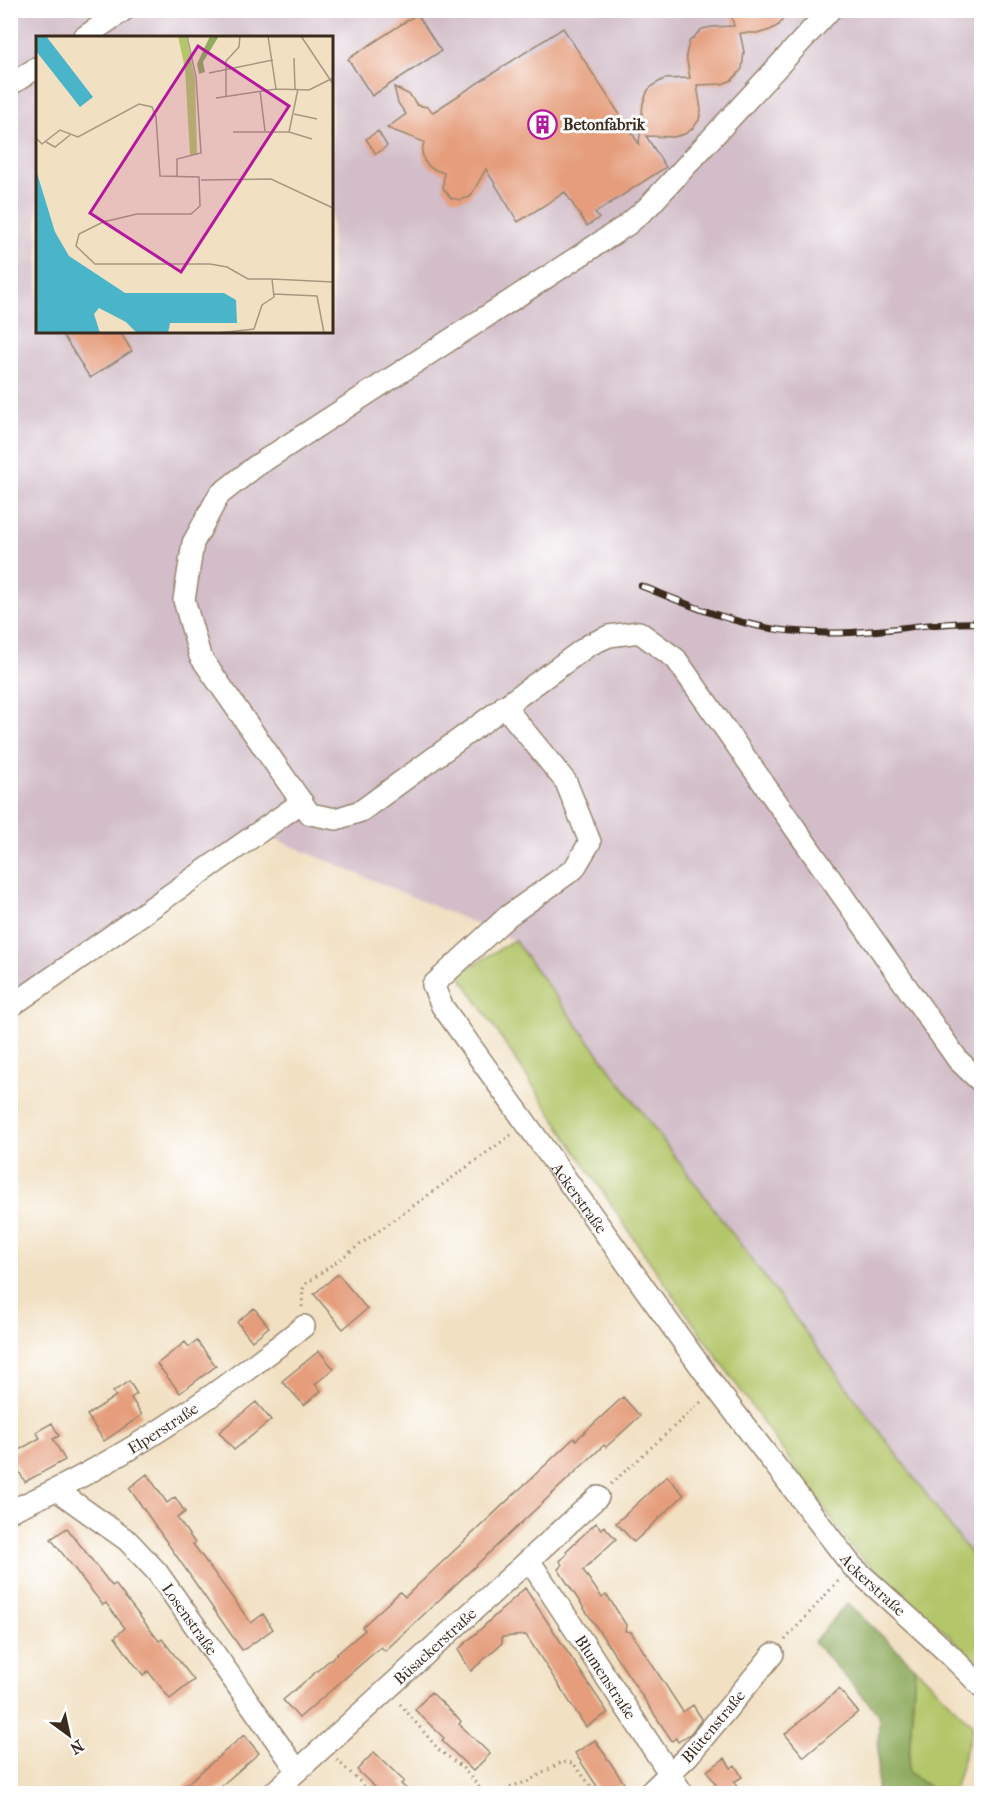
<svg xmlns="http://www.w3.org/2000/svg" width="992" height="1804" font-family="'IM FELL French Canon',serif">
<rect width="100%" height="100%" fill="#fff"/>
<filter id="ink" filterUnits="userSpaceOnUse"><feTurbulence type="fractalNoise" baseFrequency=".0167" numOctaves="2"/><feDisplacementMap in="SourceGraphic" scale="12" xChannelSelector="R" yChannelSelector="G"/><feConvolveMatrix kernelMatrix="1 2 1 2 8 2 1 2 1" color-interpolation-filters="sRGB"/></filter>
<filter id="wash" filterUnits="userSpaceOnUse"><feTurbulence type="fractalNoise" baseFrequency=".008" numOctaves="4" result="noise"/><feDisplacementMap in="SourceGraphic" scale="24" xChannelSelector="R" yChannelSelector="G"/><feGaussianBlur stdDeviation="1.35" result="paint"/><feColorMatrix in="noise" values="0 0 0 0 0 0 0 0 0 0 0 0 0 0 0 0 0 1.4 0 .05"/><feComposite in="paint" operator="in"/></filter>
<g filter="url(#wash)">
<rect width="100%" height="100%" fill="#f1e0c2"/>
<path fill="#d2bdc8" fill-rule="evenodd" d="M11,11H981V1568L514,940L266,835L11,1006ZM38,38H332V332H38Z"/>
<path fill="#b4c66a" stroke="#787844" stroke-width="1.5" d="M514,940L981,1568V1664L853,1550L634,1239L459,974Z
M915,1667L973,1726L953,1793H937L908,1772Z"/>
<path fill="#8fab5e" stroke="#656a3e" stroke-width="1.5" d="M847,1603L915,1667L908,1772L937,1793H877L879,1714L814,1642Z"/>
<g id="blocks">
<path fill="#e59d7c" d="M730,10H789L779,25L770,30L760,33H740L744,52L742,69L732,80L722,84L697,85L701,110L699,120L693,128L685,134L674,137L646,136L666,167L595,213L599,218L587,226L565,192L518,222L486,169L470,197L460,200L451,198L443,188L444,173L431,168L424,161L422,152L424,142L387,128L406,114L398,103L394,87L410,95L417,105L427,107L433,112L563,28L639,144L643,103L648,90L655,84L664,79L690,78L686,55L689,42L702,29L712,27L734,26Z
M417,14L441,51L372,96L348,59Z
M378,131L387,146L376,154L366,139Z
M61,332H120L132,351L90,378Z
M338,1274L367,1309L343,1329L314,1294Z
M254,1308L269,1327L252,1341L237,1322Z
M197,1341L216,1366L180,1393L157,1364L185,1342L189,1347Z
M319,1351L334,1369L315,1384L321,1391L304,1405L282,1381Z
M129,1381L137,1394L131,1398L142,1415L104,1441L87,1415L116,1396L113,1392Z
M623,1397L640,1416L606,1447L604,1445L385,1651L381,1647L299,1718L283,1700L365,1630L362,1627L400,1592L405,1597L574,1438L576,1440Z
M256,1402L271,1420L234,1450L219,1432Z
M52,1423L59,1436L53,1439L65,1460L25,1482L10,1455L40,1438L36,1432Z
M147,1474L167,1503L175,1497L185,1512L177,1518L195,1543L193,1544L251,1623L263,1614L273,1629L246,1648L242,1650L129,1488Z
M667,1476L684,1495L634,1542L616,1523Z
M596,1523L601,1529L604,1526L616,1539L583,1570L602,1598L606,1595L609,1598L626,1625L625,1631L631,1632L683,1712L693,1705L702,1719L690,1734L678,1742L676,1738L672,1741L558,1569L562,1565L560,1561L567,1554L566,1551Z
M67,1528L112,1586L115,1584L159,1641L162,1639L194,1680L170,1699L148,1671L143,1675L132,1661L115,1637L125,1628L106,1603L103,1605L51,1539Z
M525,1588L608,1713L586,1727L526,1635L502,1637V1643L471,1671L458,1650Z
M839,1689L858,1712L804,1757L785,1734Z
M431,1692L461,1721L459,1724L490,1754L473,1771L442,1741L444,1738L415,1710Z
M244,1735L259,1753L212,1794H175Z
M595,1740L624,1783L608,1794H602L575,1753Z
M374,1752L404,1781L401,1784L412,1794H382L357,1770Z
M725,1758L731,1768L735,1765L742,1777L734,1782L741,1794H722L707,1771Z"/>
</g>
</g>
<g filter="url(#ink)">
<use href="#blocks" fill-opacity="0" stroke="#968570" stroke-width="1.5"/>
<g fill="none" stroke-linecap="round" stroke-linejoin="round">
<defs>
<g id="minor">
<path d="M830,10L648,207L627,225L256,466L219,495L193,543L184,600L200,656L310,814L336,819L361,811L589,645L609,636L639,632L676,659L958,1060L982,1083"/>
<path d="M83,38L124,10"/>
<path d="M10,85L38,67"/>
<path id="s1" d="M504,706L566,782L590,842L574,869L508,916L433,985L442,1006L716,1388L852,1566L948,1653L982,1687"/>
<path d="M10,1007L302,802"/>
<path id="s2" d="M58,1491L128,1541L157,1572L297,1770"/>
<path id="s3" d="M10,1511C118,1464 213,1398 304,1326"/>
<path id="s4" d="M529,1560L683,1794"/>
<path id="s5" d="M272,1794L598,1497"/>
<path id="s6" d="M648,1794L688,1756L773,1654"/>
</g>
</defs>
<use href="#minor" stroke="#968570" stroke-width="24"/>
<path stroke="#968570" stroke-width="3" stroke-dasharray="1.5 4.5" stroke-linecap="butt" d="M302,1307L303,1289L307,1283L511,1135
M611,1484L701,1402
M785,1640L839,1580
M400,1704L439,1750L461,1766L485,1794
M337,1760L373,1794
M501,1794L508,1787L527,1782L562,1762L573,1763L597,1794"/>
<use href="#minor" stroke="#fff" stroke-width="21"/>
<defs>
<path id="rail" d="M641,586C678,600 715,617 754,625C778,631 802,632 826,633C878,634 930,621 982,623"/>
</defs>
<use href="#rail" stroke="#3b2a1e" stroke-width="7"/>
<use href="#rail" stroke="#fff" stroke-width="4.5" stroke-dasharray="14" stroke-linecap="butt"/>
</g>
</g>
<defs>
<symbol id="building-ring" viewBox="-11 -11 22 22"><circle r="9.5" fill="#fff" stroke="#b5179e" stroke-width="1.5"/><path d="M-4-6H4V6H1V3H-1V6H-4ZM-2.5-4.3h1.7v1.8h-1.7ZM.8-4.3h1.7v1.8H.8ZM-2.5-1h1.7V.8h-1.7ZM.8-1h1.7V.8H.8Z" fill="#b5179e"/></symbol>
</defs>
<g fill-rule="evenodd">
<use href="#building-ring" x="526" y="108" width="33" height="33"/>
</g>
<g text-anchor="middle" dominant-baseline="central" stroke-width="6" stroke-linejoin="round" paint-order="stroke">
<g font-size="16" font-weight="bold" fill="#3b2a1e" stroke="#fff" text-anchor="start">
<text x="563" y="124">Betonfabrik</text>
</g>
<g font-size="16" fill="#3b2a1e" stroke="#fff">
<text stroke="none"><textPath href="#s1" startOffset="636">Ackerstraße</textPath></text>
<text stroke="none"><textPath href="#s3" startOffset="174">Elperstraße</textPath></text>
<text stroke="none"><textPath href="#s1" startOffset="1122">Ackerstraße</textPath></text>
<text stroke="none"><textPath href="#s2" startOffset="186">Losenstraße</textPath></text>
<text stroke="none"><textPath href="#s5" startOffset="220">Büsackerstraße</textPath></text>
<text stroke="none"><textPath href="#s4" startOffset="140">Blumenstraße</textPath></text>
<text stroke="none"><textPath href="#s6" startOffset="94">Blütenstraße</textPath></text>
</g>
</g>
<g transform="translate(36 36)">
<rect width="297" height="297" fill="#f1e0c2"/>
<path d="M142,0H150L159,42L161,119H154L149,33Z" fill="#b4c66a"/>
<path d="M174,0H183L167,26L169,36L163,38L161,28Z" fill="#8fab5e"/>
<path d="M0,0H10L57,61L44,71L0,15ZM0,134L19,196L33,220L89,257H188L200,264L201,287H134L132,297H101L90,286L63,272L58,278L64,297H0Z" fill="#4ab4c8"/>
<path fill="none" stroke="#a89780" stroke-width="1.5" d="M232,0L240,53M265,0L297,48M258,22L259,53M173,37L237,24M224,55L229,95M190,61V25L203,11L204,0M180,62L240,53L273,54L297,42M258,78L281,83M197,96H253L276,103M253,96L262,53M0,102L6,108L24,94L42,101L103,68L116,71L120,81L124,140L163,141L164,170L155,178H101L67,186L43,198L40,210L59,228H174L191,231L212,243H236L238,261L226,269L218,293L182,297M10,106L19,111L34,99M141,141V123L165,117L160,41L151,0M165,144L235,143L297,172M236,243L297,246M238,258L281,260L288,297"/>
<path fill="#b5179e" fill-opacity="0.15" stroke="#b5179e" stroke-width="3" d="M162,10L253,70L145,236L54,177Z"/>
<rect width="297" height="297" fill="none" stroke="#3b2a1e" stroke-width="3"/>
</g>
<rect width="992" height="1804" fill="none" stroke="#fff" stroke-width="36"/>
<g transform="translate(69 1735) rotate(147)" stroke="#ffffff" stroke-width="4.5" paint-order="stroke">
<path d="M0-4.5L10 22L0 15L-10 22Z" fill="#3b2a1e"/>
<text y="-9" font-size="16" font-weight="bold" text-anchor="middle" fill="#3b2a1e">N</text>
</g>
</svg>
